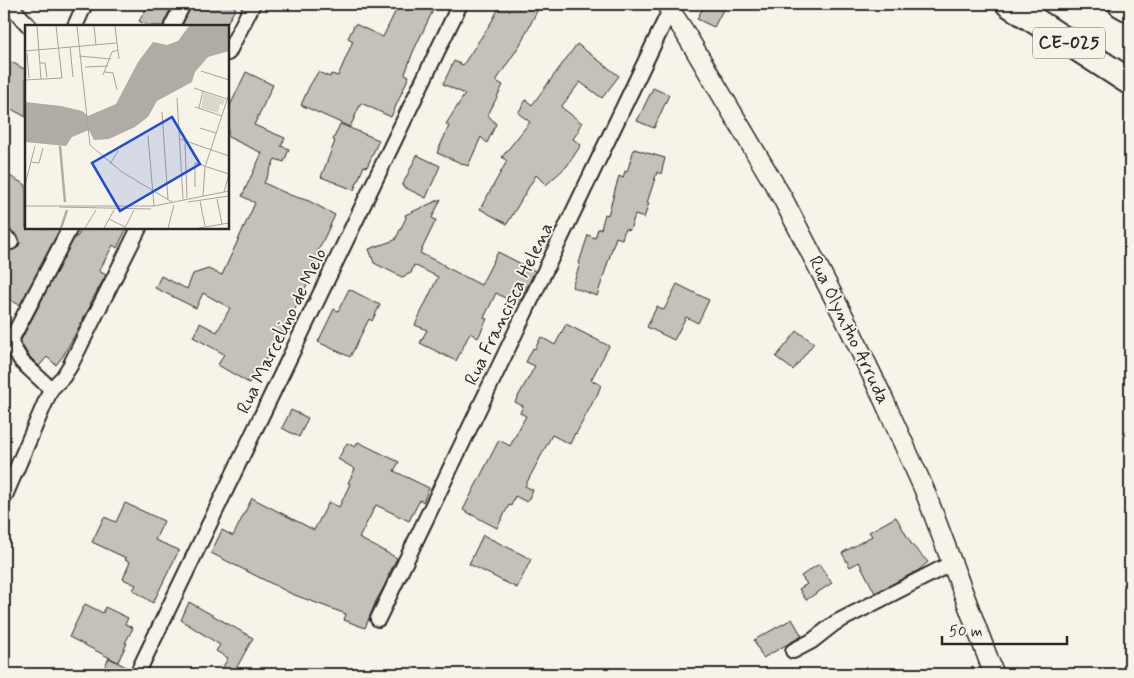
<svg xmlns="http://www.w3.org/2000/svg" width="1134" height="678" font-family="Mynerve,sans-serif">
<rect width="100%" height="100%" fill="#f7f3e8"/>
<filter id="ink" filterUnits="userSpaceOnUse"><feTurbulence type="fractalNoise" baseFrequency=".02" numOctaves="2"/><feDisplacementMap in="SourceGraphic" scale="10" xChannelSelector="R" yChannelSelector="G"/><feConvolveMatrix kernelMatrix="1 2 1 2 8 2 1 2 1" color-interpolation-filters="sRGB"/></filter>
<g filter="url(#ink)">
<path fill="#c4c1b9" stroke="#2b2b2b" d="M149,4H173L164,22L163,26H148L139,21Z
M192,4H228L236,8L225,26H182Z
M399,4H436L413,52L405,74L409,76L391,117L361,103L350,127L301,105L309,87L318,72L330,77L331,74L338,76L353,41L348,38L355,24L383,37Z
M501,4H538L536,8L538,9L521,43L496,81L503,85L488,115L496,124L487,143L481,137L468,166L437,153L449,126L446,124L465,94L443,84L454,61L463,65L492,21Z
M705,4H726L714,27L697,19Z
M577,44L619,76L602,98L580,82L561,107L582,123L578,129L579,130L573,139L581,145L567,166L546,185L536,175L507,224L480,209L507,161L502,157L530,122L518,113L526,100L532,105Z
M4,58L26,70V117L4,105Z
M246,72L273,85L254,125L285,138L281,146L289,149L284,162L275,159L264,183L290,195L309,201L335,215L313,262L318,264L311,279L310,278L281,338L278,336L259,372L256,371L249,383L218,365L224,354L193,337L200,323L217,332L230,308L203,293L196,308L155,288L161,276L187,289L193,274L208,269L222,275L255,203L242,196L262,153L228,137V110Z
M653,88L669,95L654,128L637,121Z
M340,124L379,140L367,167L364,166L354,190L321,177L335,141L333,140Z
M634,149L665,158L661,174L657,172L647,203H649L644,218L635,215L630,230L625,229L622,239L616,237L597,296L572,287L580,264L579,263L588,235L595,238L598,229H601L605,214L608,215L619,176L623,178L625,171L627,172Z
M417,155L440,166L426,198L402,186Z
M4,173L26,185V228H57L60,229L20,305L4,297V247L9,250H13L18,247L20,243L19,239L17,235L9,229L4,227Z
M441,199L432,218L436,220L420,253L444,265V266L481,285L498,252L535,271L518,305L496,293L484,318L487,319L478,338L470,333L456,361L420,343L427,330L415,325L438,277L414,265L411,273L402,277L374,263L369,249L395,240L406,218L405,215Z
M82,228H127L117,248L113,245L99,271L106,275L90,304L91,305L83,319H84L81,324L63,356L56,365L47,357L39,366L29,356L20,342L75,236L77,237Z
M677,284L709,300L698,323L686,317L674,340L647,327L657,306L664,310Z
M349,289L380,305L372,321L369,319L350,357L318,342L334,309L338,311Z
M566,324L609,346L591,380L601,385L596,398H595L576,434L575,433L570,444L552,435L525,486L533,490L527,502L515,496L511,506L509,505L497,528L463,510L499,440L510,446L526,416L520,413L523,406L515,402L535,366L526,362L533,348L535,349L541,337L555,345Z
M797,331L814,343L793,370L776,357Z
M291,410L308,418L299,437L282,428Z
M358,442L399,462L394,471L429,488L423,502L420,500L409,521L376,505L359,538L397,558L388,576H389L384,587L376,601L365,628L344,620L346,614L292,594L211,553L222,530L233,536L252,498L314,530L329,502L339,507L350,484L348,483L355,469L338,459L347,443L355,447Z
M125,503L164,521L155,540L179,550L153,603L133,590L136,585L123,579L130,562L125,560L126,558L92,542L104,517L116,522Z
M896,517L912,545L928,562L919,570L875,593L859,562L850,567L842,553L872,536L869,532Z
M483,535L531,559L517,588L469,564Z
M819,564L832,583L806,600L799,589L807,584L801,576Z
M189,602L253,638L233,674H219L228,658L216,651L220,645L181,620Z
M85,604L103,613L105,607L128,618L125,624L133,628L125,643H127L118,662L69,637Z
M792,619L802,636L763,658L754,640Z
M109,658L130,669L128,674H101Z"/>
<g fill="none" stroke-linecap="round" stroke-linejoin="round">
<defs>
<path id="street" d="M9,4L29,26
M75,26L85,4
M172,26L183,4
M228,53L253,4
M4,236L11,242
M5,335L10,342L22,362L51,389
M10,342L70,228
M4,498L51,389L63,377L70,366L139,228
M378,619L673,4
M793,651L812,641L835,623L952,563
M137,674L460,4"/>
<path id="secondary" d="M666,4L684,31L783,199L845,319L882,396L924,489L994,674"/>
<path id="highway" d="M1009,4L1130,82
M1121,4L1130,9"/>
</defs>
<use href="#street" stroke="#2b2b2b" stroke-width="18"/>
<use href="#secondary" stroke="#2b2b2b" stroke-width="22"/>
<use href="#highway" stroke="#2b2b2b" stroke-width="29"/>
<use href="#street" stroke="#f7f3e8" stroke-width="14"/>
<use href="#secondary" stroke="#f7f3e8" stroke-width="19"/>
<use href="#highway" stroke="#f7f3e8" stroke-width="25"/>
</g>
</g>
<g text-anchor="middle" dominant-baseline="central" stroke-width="4" stroke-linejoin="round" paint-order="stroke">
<rect fill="#f7f3e8" stroke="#686764" stroke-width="1" x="1033" y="27.5" width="72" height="31" rx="4"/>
<g font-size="18" font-weight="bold" fill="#2b2b2b">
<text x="1069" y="43">CE-025</text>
</g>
<g font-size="19" fill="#2b2b2b" stroke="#f7f3e8">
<text transform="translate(509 304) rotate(-64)">Rua Francisca Helena</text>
<text transform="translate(849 330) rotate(64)">Rua Olyntho Arruda</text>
<text transform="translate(282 331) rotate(-64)">Rua Marcelino de Melo</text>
</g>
</g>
<g transform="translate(25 25)">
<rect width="204" height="204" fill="#f7f3e8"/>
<path d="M179,67L200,75L198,80L195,79L193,88L176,83Z" fill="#dad6cc"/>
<path d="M164,1H204V26L183,32L170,47L167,57L132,76L123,92L110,102L84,114L69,115L64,105L47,112L41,121L0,117V77L36,81L57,86L63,91L91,79L113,37L128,17L142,20L153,16Z" fill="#afaca4"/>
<path fill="none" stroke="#afaca4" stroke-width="2.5" d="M35,121L40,177M36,203L42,185"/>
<path fill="none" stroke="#a5a39c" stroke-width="1" d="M12,1L16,54M52,1L65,120L97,147L147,177M69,1L71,20M90,1L94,34M45,22L48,52M0,26L92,18M2,28L4,53M54,31L86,34M15,38H20L22,52M60,42L83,41M176,46L204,55M80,47L88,48L92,65M78,50L87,27L93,25M0,55L37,53L31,1M169,63L202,74M152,73L158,174M170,82L197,91M174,83L178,66M137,87L143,175M175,103L191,108M123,111L129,181M155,114L204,131M160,116L162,173M6,137L14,138L18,123M85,139L93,126M0,160L10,121M170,162V138L204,149L199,167M178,171L180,142L204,69M192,174L197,199M175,176L180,201M163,177L204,171M0,181H129L204,166M34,182L126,184M84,194L100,202M60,203L71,185M79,203L89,185M100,203L109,185M143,203L149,180M174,203L204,198"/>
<path fill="#1d4ed8" fill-opacity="0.15" stroke="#1d4ed8" stroke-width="2.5" d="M147,92L175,139L95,186L67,138Z"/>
<rect width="204" height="204" fill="none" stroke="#2b2b2b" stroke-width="2.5"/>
</g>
<rect width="1134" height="678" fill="none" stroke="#f7f3e8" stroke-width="20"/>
<rect x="10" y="10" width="1114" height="658" fill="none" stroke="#2b2b2b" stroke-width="2" filter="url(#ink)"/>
<path d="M942 636v8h125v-8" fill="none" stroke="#2b2b2b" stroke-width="2.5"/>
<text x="949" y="636" font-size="15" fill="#2b2b2b" stroke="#f7f3e8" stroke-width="4" paint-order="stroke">50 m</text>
</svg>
